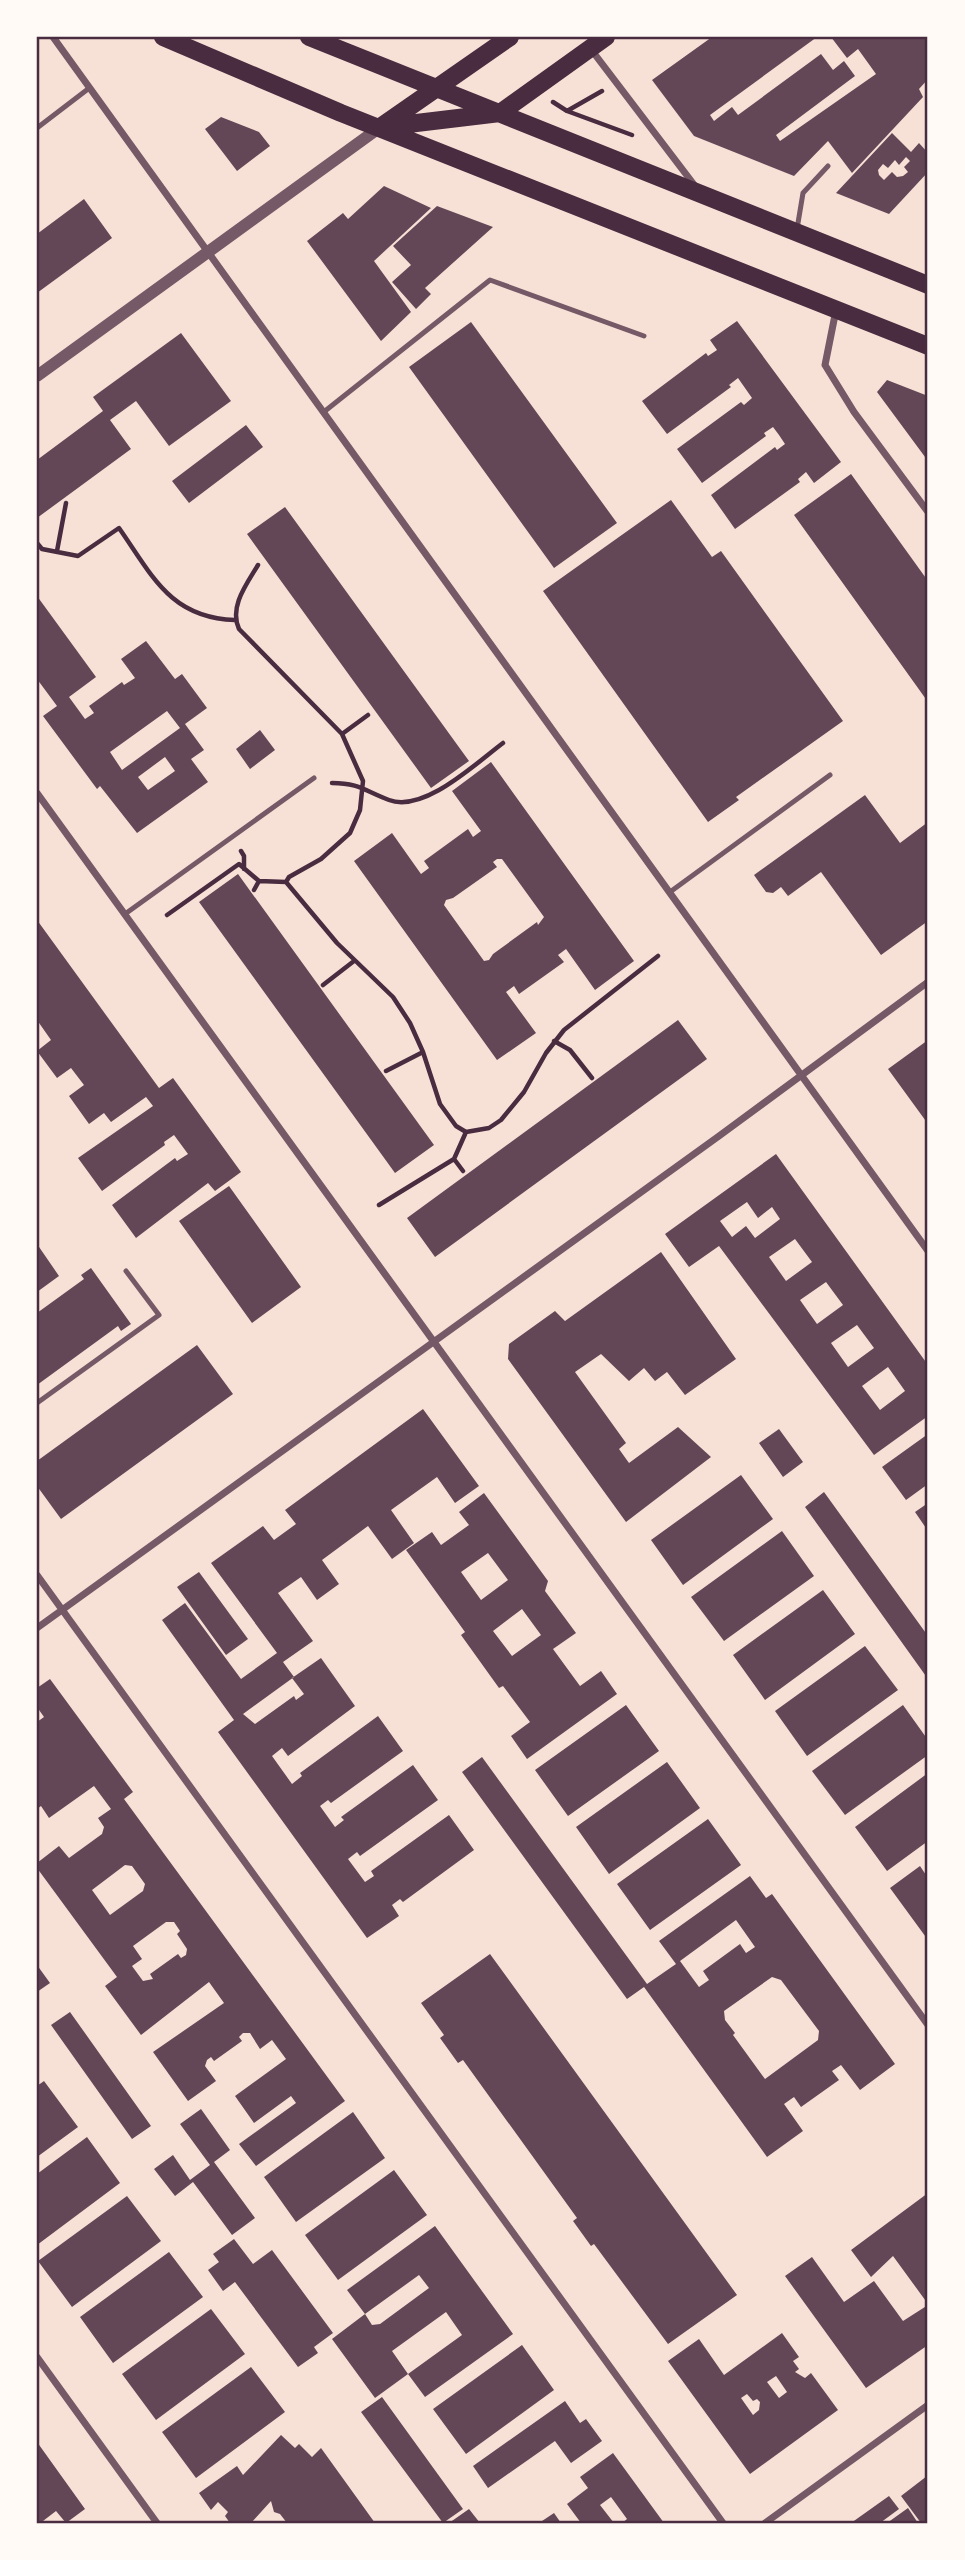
<svg xmlns="http://www.w3.org/2000/svg" width="965" height="2560" font-family="'Noto Serif',serif">
<rect width="100%" height="100%" fill="#f7e1d7"/>
<path fill="#644757" fill-rule="evenodd" d="M712,37H817L710,115L714,121L732,107L738,115L821,54L833,70L844,61L855,76L776,135L780,141L876,74L858,49L847,58L831,37H928V79L919,89L923,97L852,173L828,141L794,176L694,136L652,80Z
M221,117L259,132L270,146L237,171L205,129Z
M892,133L911,152L919,143L928,153V172L889,214L836,193ZM906,157L910,161L904,167L908,172L903,176L897,177L892,172L884,180L879,175L878,170L883,164L888,168L895,160L899,165Z
M384,186L431,208L374,261L411,312L381,341L307,241L343,213L348,219Z
M84,199L112,238L37,293V234Z
M437,206L493,227L425,288L431,294L416,309L392,282L411,265L393,246Z
M737,321L841,462L814,483L806,472L798,479L800,482L735,529L711,495L775,447L777,450L785,444L779,435L773,427L764,433L766,436L702,483L677,449L741,402L744,405L752,398L738,378L729,385L731,387L667,434L642,401L706,353L708,356L717,350L710,340Z
M471,322L617,523L554,568L409,367Z
M181,333L231,401L169,446L136,401L110,420L131,449L37,518V460L103,411L93,397Z
M887,380L928,396V461L877,392Z
M246,425L263,447L189,503L172,481Z
M851,474L928,581V702L794,515Z
M671,500L712,557L721,551L843,721L736,797L739,800L708,822L543,591Z
M285,507L469,761L431,788L247,534Z
M37,596L96,677L69,697L85,719L94,713L89,706L122,682L124,685L135,678L121,659L146,641L175,679L182,674L207,708L185,724L204,750L191,759L208,782L137,833L100,786L97,789L43,716L57,706L37,679ZM167,711L180,728L122,770L110,752ZM165,757L175,771L148,790L138,777Z
M260,730L275,750L250,769L236,749Z
M491,762L634,961L595,990L566,949L558,955L564,962L519,994L514,986L506,992L536,1033L497,1060L354,861L392,833L421,874L429,868L424,861L468,829L473,837L481,831L452,791ZM497,859H502L544,917L538,925L537,922L493,954L489,960L484,961L444,905L446,900L453,898L497,867L493,862Z
M865,795L900,843L928,822V921L881,955L821,872L788,896L781,887L773,893L766,892L754,875Z
M238,874L434,1145L395,1173L199,902Z
M37,920L159,1088L173,1078L241,1172L215,1191L208,1183L136,1238L112,1205L175,1158L177,1161L188,1154L174,1135L164,1142L165,1145L102,1191L78,1158L153,1106L146,1097L111,1122L104,1113L89,1124L69,1096L84,1085L71,1068L57,1078L37,1051L51,1040L37,1020Z
M678,1020L707,1059L435,1257L407,1218Z
M928,1040V1124L888,1069Z
M776,1154L928,1365V1416L874,1455L719,1246L689,1267L665,1234ZM747,1202L758,1218L772,1207L780,1219L755,1238L746,1226L732,1237L720,1221ZM795,1239L812,1262L786,1281L769,1257ZM826,1282L843,1305L817,1324L800,1300ZM857,1325L874,1348L848,1367L831,1343ZM888,1367L905,1391L880,1410L862,1386Z
M229,1186L301,1287L252,1323L179,1221Z
M37,1244L59,1276L37,1292Z
M661,1252L736,1359L685,1395L667,1372L655,1381L644,1368L629,1381L601,1354L575,1372L626,1443L619,1449L629,1463L678,1427L711,1457L626,1522L508,1359L509,1344L555,1311L565,1321Z
M91,1268L131,1324L121,1331L118,1326L37,1385V1313L84,1279L81,1275Z
M197,1345L233,1394L61,1519L37,1486V1461Z
M423,1409L479,1486L455,1503L437,1477L391,1510L414,1543L392,1559L368,1526L322,1560L339,1584L317,1600L301,1577L278,1593L313,1641L283,1662L294,1677L243,1714L255,1724L294,1696L296,1700L304,1694L292,1678L321,1658L355,1706L288,1756L282,1748L272,1756L292,1784L302,1776L300,1773L378,1716L403,1751L331,1803L328,1800L320,1806L335,1827L344,1820L341,1817L413,1765L438,1800L360,1856L357,1852L348,1859L365,1882L374,1876L371,1871L449,1815L474,1850L403,1902L400,1899L392,1905L399,1916L367,1938L218,1732L234,1720L162,1620L185,1603L241,1679L277,1653L211,1563L263,1526L274,1540L296,1524L285,1510Z
M779,1429L803,1462L783,1477L759,1443Z
M928,1434V1484L906,1500L882,1467Z
M741,1475L773,1519L683,1585L651,1540Z
M824,1492L928,1636V1679L805,1507Z
M484,1493L548,1581L545,1591L576,1633L553,1649L580,1686L601,1671L617,1694L527,1759L511,1736L530,1722L503,1686L499,1688L461,1635L465,1632L406,1550L432,1532L441,1545L469,1525L459,1512ZM488,1553L508,1580L481,1600L461,1572ZM522,1609L541,1635L512,1656L493,1631Z
M928,1503V1531L915,1512Z
M782,1531L814,1576L724,1641L691,1597Z
M199,1572L248,1639L226,1655L177,1587Z
M823,1590L855,1634L765,1700L733,1655Z
M865,1646L898,1690L807,1756L775,1711Z
M50,1679L133,1792L124,1799L345,2101L256,2166L239,2144L296,2103L291,2096L254,2123L235,2096L286,2059L272,2040L260,2049L250,2033H243L239,2037L242,2041L214,2061L211,2057L207,2060L205,2066L216,2081L188,2101L153,2052L224,2003L209,1982L141,2035L105,1986L117,1977L37,1868V1863L59,1846L69,1858L102,1834L104,1827L98,1818L111,1809L94,1786L49,1818L41,1806L37,1809V1722L44,1717L37,1707V1688ZM125,1865L132,1866L145,1884L143,1891L110,1915L92,1890ZM166,1922H174L180,1931L177,1934L187,1949L186,1955L181,1958L178,1954L150,1974L153,1979L143,1981L132,1966L142,1959L133,1946Z
M626,1705L659,1751L568,1816L535,1770Z
M903,1705L928,1740V1755L845,1815L812,1771Z
M482,1757L647,1984L676,1964L659,1941L750,1876L766,1898L772,1894L895,2064L860,2090L841,2065L832,2071L839,2080L801,2107L794,2097L784,2104L803,2131L767,2157L644,1987L627,1999L462,1772ZM736,1920L755,1947L746,1953L740,1944L703,1971L709,1980L699,1987L680,1961ZM772,1977L781,1980L819,2031L818,2040L765,2079L733,2035L735,2033L725,2020L724,2011Z
M667,1762L700,1808L609,1874L576,1827Z
M928,1773V1841L887,1871L855,1827Z
M708,1819L741,1865L650,1930L617,1884Z
M920,1866L928,1878V1940L890,1888Z
M490,1954L737,2295L668,2344L594,2244L591,2246L573,2221L577,2218L463,2060L458,2063L440,2038L444,2035L421,2003Z
M37,1965L50,1983L37,1992Z
M70,2012L151,2126L132,2139L51,2025Z
M44,2081L78,2127L37,2157V2086Z
M201,2109L230,2150L214,2162L255,2218L232,2235L193,2182L175,2196L154,2169L173,2155L190,2180L210,2165L180,2124Z
M353,2112L385,2158L296,2222L264,2177Z
M87,2137L120,2183L37,2245V2174Z
M394,2170L427,2215L338,2280L305,2235Z
M928,2193V2304L893,2256L871,2277L851,2250Z
M127,2196L161,2241L72,2307L38,2261Z
M435,2226L513,2334L425,2397L408,2374L462,2335L446,2312L392,2351L408,2374L375,2398L332,2339L365,2314L347,2290ZM419,2275L429,2288L380,2324L372,2325L365,2314Z
M234,2239L253,2264L272,2250L333,2333L314,2347L318,2353L298,2367L235,2282L223,2291L208,2270L219,2262L213,2254Z
M169,2252L203,2297L113,2363L80,2317Z
M812,2257L844,2302L874,2281L903,2321L928,2305V2345L866,2388L785,2276Z
M211,2309L245,2354L156,2420L122,2374Z
M782,2333L799,2357L793,2361L799,2369L795,2372L805,2378L811,2373L838,2410L750,2474L668,2361L699,2339L724,2375ZM776,2376L787,2392L779,2398L767,2382ZM747,2394L753,2401L757,2399L760,2402L759,2410L753,2415L741,2398Z
M522,2345L554,2390L466,2454L433,2409Z
M251,2367L285,2412L196,2478L162,2432Z
M382,2397L463,2509L443,2523L361,2412Z
M565,2401L580,2423L586,2419L602,2441L571,2463L555,2441L488,2488L473,2466Z
M281,2435L295,2448L299,2444L312,2457L321,2448L375,2523H287L280,2514L274,2512L271,2501L251,2523H230L225,2516L228,2512L218,2502L211,2510L199,2493L237,2466L243,2475Z
M37,2442L85,2509L66,2523L56,2511L43,2521L45,2523H37Z
M613,2453L664,2523H622L627,2519L611,2497L600,2505L614,2523H581L567,2504L588,2488L580,2477Z
M927,2476L928,2523H921L901,2496Z
M889,2496L899,2509L880,2523H851Z
M908,2508L918,2523H887Z
M469,2509L480,2523H449Z
M554,2513L561,2523H539Z"/>
<g fill="none" stroke-linecap="round" stroke-linejoin="round">
<path stroke="#4a2c40" stroke-width="4.5" d="M553,102L567,111L632,135
M567,111L602,91
M37,543L42,549L78,556L119,528C152,575 170,618 235,620
M57,551L66,503
M258,565C246,585 229,607 239,629L342,734L363,781L360,810L350,833L321,859L289,877L286,882
M342,734L368,715
M332,783C359,783 365,791 389,800C424,813 475,764 503,743
M241,851L244,856V869
M254,890L259,881
M167,915L239,864L259,881L286,882L337,943L393,997L410,1023L423,1052L440,1104L456,1126L466,1132L489,1128L501,1120L524,1092L546,1053L564,1030L658,956
M323,985L354,961
M554,1041L570,1050L592,1078
M386,1071L423,1052
M454,1159L463,1171
M379,1205L454,1159L466,1132"/>
<path stroke="#755966" stroke-width="5" d="M37,128L88,89
M797,229L803,193L828,166
M325,411L490,280L644,336
M670,892L830,775
M125,914L314,778
M37,1403L159,1315L126,1271"/>
<path stroke="#755966" stroke-width="7" d="M53,37L928,1251
M590,48L695,186
M836,310L825,365L854,412L928,512
M37,793L928,2025
M37,1575L723,2523
M37,1628L719,1136L928,982
M37,2357L157,2523
M765,2523L928,2405"/>
<path stroke="#755966" stroke-width="12" d="M37,376L379,128"/>
<path stroke="#4a2c40" stroke-width="18" d="M163,37L341,113L928,346
M309,37L928,285
M382,126L510,37
M383,127L500,113L606,37"/>
</g>
<rect width="965" height="2560" fill="none" stroke="#fffaf5" stroke-width="77"/>
<rect x="38" y="38" width="888" height="2484" fill="none" stroke="#4a2c40" stroke-width="2.5"/>
</svg>
